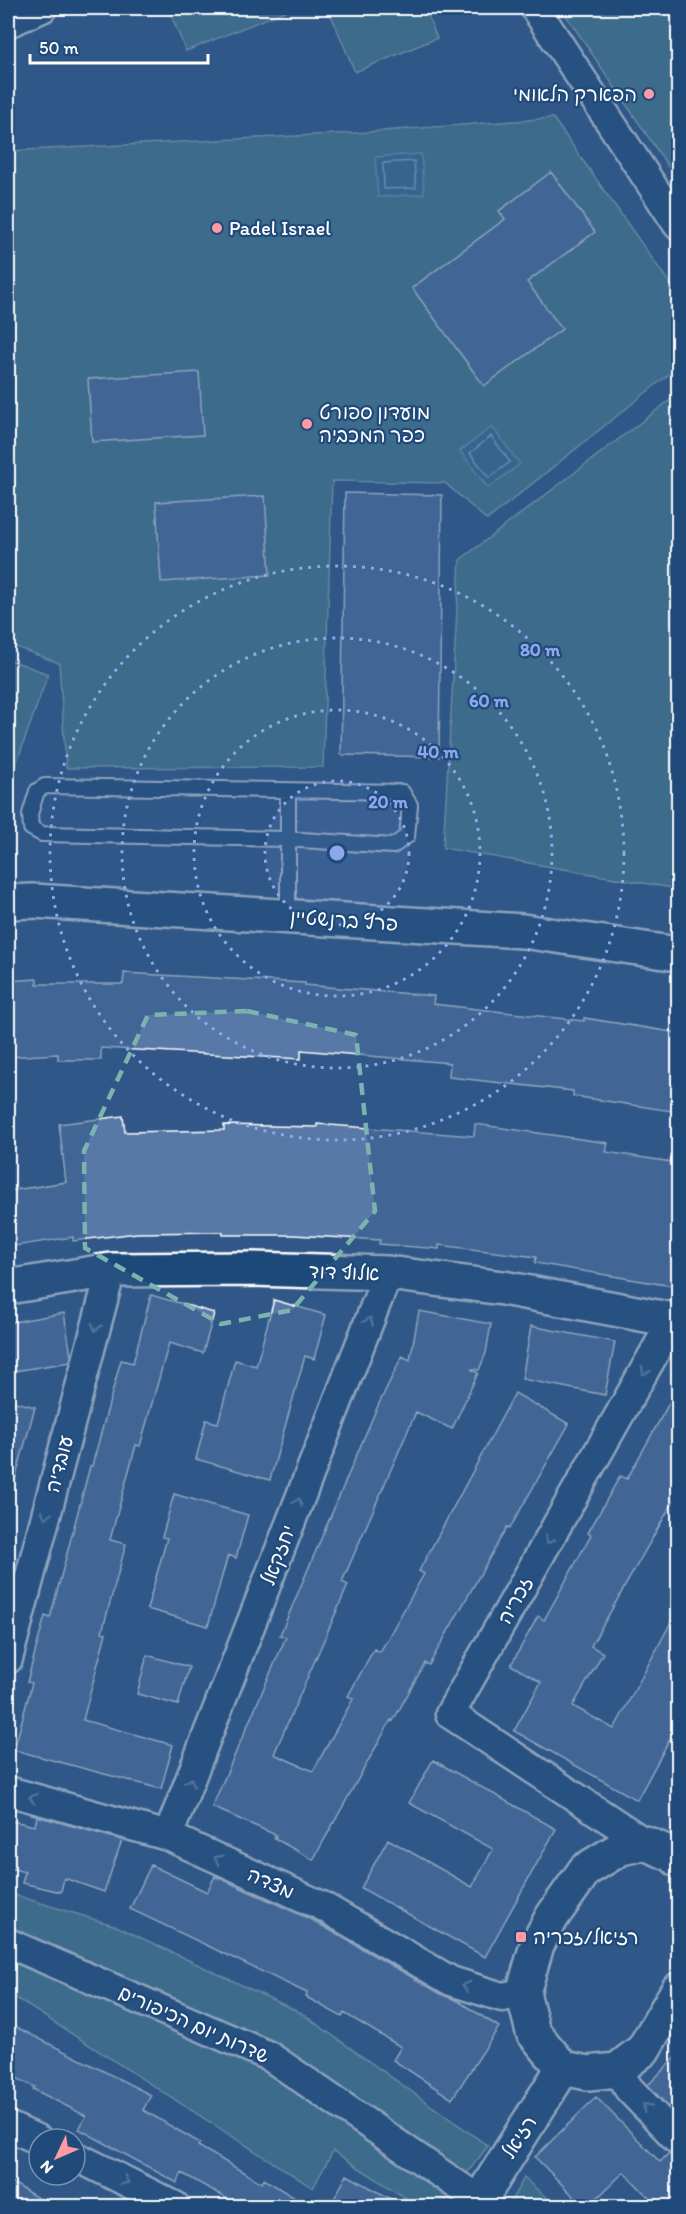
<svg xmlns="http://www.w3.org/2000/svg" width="686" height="2214" font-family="Itim,'Playpen Sans Hebrew',sans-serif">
<rect width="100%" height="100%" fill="#305787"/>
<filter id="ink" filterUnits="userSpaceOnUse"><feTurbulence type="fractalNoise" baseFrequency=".0167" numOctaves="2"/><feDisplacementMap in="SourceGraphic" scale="12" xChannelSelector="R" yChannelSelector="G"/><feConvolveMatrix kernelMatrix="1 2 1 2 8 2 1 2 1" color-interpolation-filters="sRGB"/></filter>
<g filter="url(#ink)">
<path fill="#4f8491" stroke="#a7c2c8" stroke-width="1.5" d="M168,8H293L186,51Z
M328,8H425L437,38L355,72Z
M561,8H678V181Z
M553,118L678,295V367L487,520L445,483L332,481L323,767L66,768L59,663L8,644V151L355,133Z
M678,394V889L443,848L460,560Z
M8,659L48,674L8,787Z
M8,1893L116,1926L301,2013L488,2146L442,2206H418L333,2151L313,2188L8,1993Z
M524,2178L556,2206H508Z"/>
<path fill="#3e769a" stroke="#8badc2" stroke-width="1.5" d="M421,154L424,194L378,197L375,157Z
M492,427L520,464L488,488L460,451Z"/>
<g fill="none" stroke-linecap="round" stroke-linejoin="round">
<path stroke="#b2c8d7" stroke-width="1.5" d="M414,161L416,188L384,189L383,163Z
M491,436L510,462L489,478L470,453Z"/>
</g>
<path fill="#5979a8" stroke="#fff" stroke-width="1.5" d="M551,172L595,232L527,282L562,329L484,386L412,288L505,219L499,211Z
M199,372L203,435L92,442L88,379Z
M345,493L442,495L439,757L341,755Z
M265,496L270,575L161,582L156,502Z
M124,973L305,983V985L434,996L433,1004L584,1021V1018L678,1033V1112L573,1096V1091L449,1077L450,1063L301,1050V1059L101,1048V1060H58V1054L8,1057V981L37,979V984H123Z
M123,1116L125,1132L224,1130V1125L317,1127V1124L474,1136L475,1124L608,1143L606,1152L678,1163V1287L535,1263L536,1257L439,1245V1249L379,1244L380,1240L293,1235H223V1232L137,1233L73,1241V1237L8,1247V1191L66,1182L59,1124Z
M151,1295L214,1313L203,1353L169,1343L140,1446L136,1445L110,1540L126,1544L102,1632L106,1633L83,1720L173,1745L161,1789L14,1750L32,1683L27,1682L45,1616L50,1618L90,1466H92L121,1360L133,1363Z
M274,1300L326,1315L314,1359L305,1356L270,1480L196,1459L206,1420L218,1423L235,1360L256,1366Z
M419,1311L491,1324L486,1353L479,1370L471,1369L478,1373L452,1429L416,1412L342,1582L348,1585L274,1754L313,1771L353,1699L348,1696L374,1649L380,1652L424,1574L419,1571L515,1393L569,1424L510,1528L507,1527L429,1665L425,1663L393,1721L391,1720L313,1860L274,1838L276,1835L212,1807L286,1637L280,1635L375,1412L402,1356L410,1360Z
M64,1313L71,1356L70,1362L8,1372V1323Z
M531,1326L615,1342L605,1395L522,1379Z
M678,1387V1493L591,1646L603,1653L573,1706L614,1729L678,1609V1724L637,1800L514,1731L541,1682L511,1665L538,1616L544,1620L591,1535L588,1533L620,1476L627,1479Z
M8,1400L35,1407L13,1487L8,1486Z
M174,1494L248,1515L236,1558L228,1555L208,1626L147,1609L167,1538L162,1537Z
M147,1655L189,1667L178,1705L137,1694Z
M433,1760L556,1829L485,1957L361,1888L388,1839L472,1887L493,1849L409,1803Z
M37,1816L122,1840L104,1892L64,1878L61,1892L22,1883L25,1872L8,1868V1820L35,1826Z
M151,1865L207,1892L215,1876L314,1921L443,1995L458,2001L499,2027L452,2099L393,2060L401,2047L344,2013L342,2017L306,1997L307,1993L130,1909Z
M8,2023L151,2095L143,2110L200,2143L198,2146L262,2183L264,2179L308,2206H240L182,2173L177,2183L79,2129L86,2116L33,2089L35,2087L8,2074Z
M678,2055V2117L648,2085Z
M596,2097L660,2162L669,2153L678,2156V2206H657L624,2172L589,2206H583L535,2157Z
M347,2175L404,2206H330Z
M8,2180L51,2206H8Z"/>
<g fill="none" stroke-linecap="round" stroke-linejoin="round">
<defs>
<path id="lane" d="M45,786L402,792L410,805L407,836L393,846L286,839L42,834L31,828L30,814L37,791Z
M288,791V917"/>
<path id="street" d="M535,8L678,225
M8,23L42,8
M8,1659L111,1270
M8,1791L168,1836L322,1906L451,1981L502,1997L523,1993
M168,1836L388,1273
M645,1843L450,1714L673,1320
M8,1943L269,2056L488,2206
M617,2070L629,2089L678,2140
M8,2126L39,2140
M75,2156L175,2206"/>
<path id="secondary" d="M8,902L33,901L523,931L678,954
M8,1287L111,1270L252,1269L388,1273L503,1288L678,1321
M678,1860L673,1855L645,1843L621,1848L585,1870L552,1917L537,1945L523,1993L533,2032L563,2068L588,2073L617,2070L643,2050L678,1990
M476,2206L563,2068"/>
</defs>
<use href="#lane" stroke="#fff" stroke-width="18"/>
<use href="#street" stroke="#fff" stroke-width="33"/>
<use href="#secondary" stroke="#fff" stroke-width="38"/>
<use href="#lane" stroke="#1f4a7a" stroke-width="14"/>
<use href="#street" stroke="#1f4a7a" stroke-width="28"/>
<use href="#secondary" stroke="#1f4a7a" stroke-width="33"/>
</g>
<defs><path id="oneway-chevron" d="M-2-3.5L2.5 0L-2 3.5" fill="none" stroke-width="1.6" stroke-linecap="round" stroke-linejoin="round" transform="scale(1.5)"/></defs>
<g stroke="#7992af">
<use href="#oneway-chevron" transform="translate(369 1321) rotate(-69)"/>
<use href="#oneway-chevron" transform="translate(96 1327) rotate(105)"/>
<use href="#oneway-chevron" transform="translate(645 1371) rotate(119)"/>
<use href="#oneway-chevron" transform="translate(298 1502) rotate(-69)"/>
<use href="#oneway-chevron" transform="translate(46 1515) rotate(105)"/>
<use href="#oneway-chevron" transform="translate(549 1540) rotate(119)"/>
<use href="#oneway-chevron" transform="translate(190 1782) rotate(-69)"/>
<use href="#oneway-chevron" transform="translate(33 1798) rotate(-164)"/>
<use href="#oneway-chevron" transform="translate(218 1859) rotate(-155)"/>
<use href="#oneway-chevron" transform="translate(466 1986) rotate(-163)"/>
<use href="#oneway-chevron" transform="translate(646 2107) rotate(-134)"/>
<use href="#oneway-chevron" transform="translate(125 2181) rotate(27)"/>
</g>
</g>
<path d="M0 0H686V2214H0ZM247,1011L356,1035L375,1211L292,1310L221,1324L85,1248L84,1151L148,1015Z" fill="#305787" fill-opacity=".55" fill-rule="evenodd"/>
<path fill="none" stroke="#7bb4af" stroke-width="4.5" stroke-dasharray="12 8" stroke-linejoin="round" d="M247,1011L356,1035L375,1211L292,1310L221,1324L85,1248L84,1151L148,1015Z"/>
<circle cx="337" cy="853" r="72" fill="#8ea6ec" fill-opacity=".12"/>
<g fill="none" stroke="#8ea6ec" stroke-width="3" stroke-dasharray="3 6">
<circle cx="337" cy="853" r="72"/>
<circle cx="337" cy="853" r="143"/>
<circle cx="337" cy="853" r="215"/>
<circle cx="337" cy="853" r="287"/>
</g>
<g fill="#ff9aa2" stroke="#1f4a7a" stroke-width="2">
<circle cx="649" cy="94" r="6"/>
<circle cx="217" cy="228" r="6"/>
<circle cx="307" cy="424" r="6"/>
<rect x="515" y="1931" width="12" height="12" rx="3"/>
</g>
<g text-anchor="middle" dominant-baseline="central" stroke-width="4.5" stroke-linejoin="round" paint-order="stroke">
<g font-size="20" fill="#fff" stroke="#1f4a7a" text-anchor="start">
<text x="637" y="94" text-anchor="end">הפארק הלאומי</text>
<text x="229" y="228">Padel Israel</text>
<text x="319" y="412">מועדון ספורט<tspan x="319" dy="23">כפר המכביה</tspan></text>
<text x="533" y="1937">רזיאל/זכריה</text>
</g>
<g font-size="20" fill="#fff" stroke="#1f4a7a">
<text transform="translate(344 920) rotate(4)">פרץ ברנשטיין</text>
<text transform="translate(344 1272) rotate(2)">אלוף דוד</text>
<text transform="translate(59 1464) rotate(-75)">עובדיה</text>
<text transform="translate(278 1555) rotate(-69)">יחזקאל</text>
<text transform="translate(515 1600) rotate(-61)">זכריה</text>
<text transform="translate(271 1883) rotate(25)">מצדה</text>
<text transform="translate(194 2024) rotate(24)">שדרות יום הכיפורים</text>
<text transform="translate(519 2137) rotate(-57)">רזיאל</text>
</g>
</g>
<circle cx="337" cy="853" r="9" fill="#8ea6ec" stroke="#1f4a7a" stroke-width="3"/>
<g font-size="18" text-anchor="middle" font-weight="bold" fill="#8ea6ec" stroke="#1f4a7a" stroke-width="4.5" stroke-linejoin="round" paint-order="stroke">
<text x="540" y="656">80 m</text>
<text x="489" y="707">60 m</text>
<text x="438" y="758">40 m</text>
<text x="388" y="808">20 m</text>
</g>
<rect width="686" height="2214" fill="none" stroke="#1f4a7a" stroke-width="30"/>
<rect x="15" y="15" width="656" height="2184" fill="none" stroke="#fff" stroke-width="2" filter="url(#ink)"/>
<g transform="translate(57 2157) rotate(226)"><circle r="28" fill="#1f4a7a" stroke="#7992af" stroke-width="1.5"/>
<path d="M0-4.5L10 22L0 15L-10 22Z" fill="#ff9aa2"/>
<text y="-9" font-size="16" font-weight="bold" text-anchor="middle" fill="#ffffff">N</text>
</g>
<path d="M30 54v9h178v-9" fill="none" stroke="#ffffff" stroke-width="3"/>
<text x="39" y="54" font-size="18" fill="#ffffff" stroke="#1f4a7a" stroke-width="4.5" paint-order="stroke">50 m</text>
</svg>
